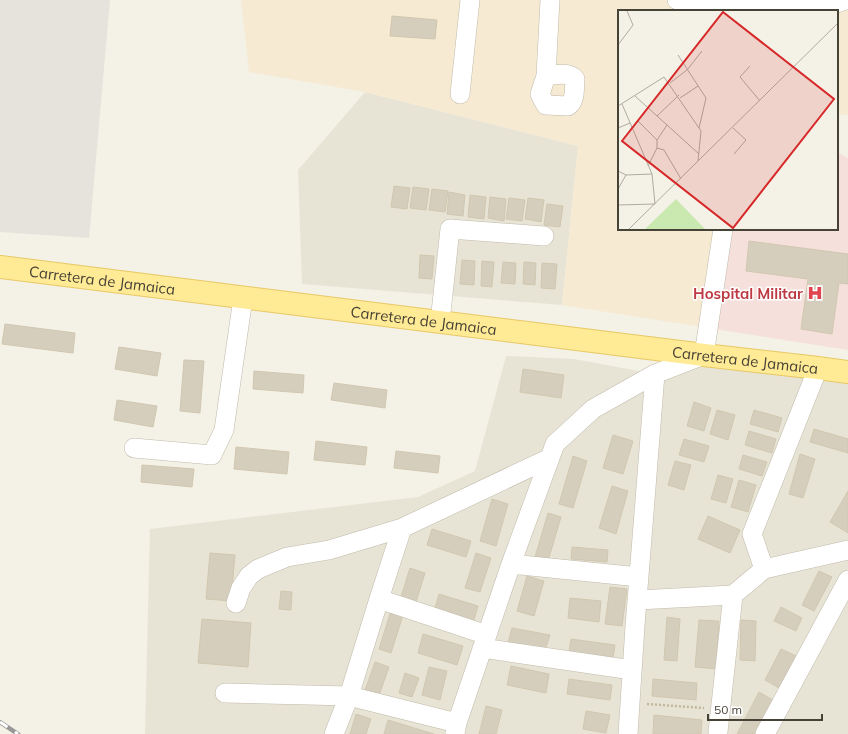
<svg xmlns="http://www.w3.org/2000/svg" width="848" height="734" font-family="Mulish,sans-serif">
<rect width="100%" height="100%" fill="#f4f1e7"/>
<path fill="#e8e4d5" d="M365,92L578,146L562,305L302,284L298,170Z
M704,355L848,374V734H145L150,529L418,497L475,471L506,356L574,359L655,374Z"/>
<path fill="#f6ead2" d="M241,0H848V115L837,114V11H619V229H730L715,329L562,305L578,146L365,92L249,72Z"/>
<path fill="#e6e3dc" d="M0,0H110L89,238L0,232Z"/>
<path fill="#f5e0db" d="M837,152L848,158V350L715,329L730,229H837Z"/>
<path fill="#d6cebd" stroke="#d1c7b0" d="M392,16L437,20L435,39L390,36Z
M394,186L410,188L407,209L391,207Z
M413,187L429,189L426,210L410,208Z
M432,189L448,191L445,212L429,210Z
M449,192L465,195L463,216L447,214Z
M470,195L486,197L484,219L468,217Z
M490,197L506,199L504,221L488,218Z
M509,198L525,200L522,221L506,219Z
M528,198L544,200L541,222L525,219Z
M547,204L563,206L560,227L544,225Z
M749,241L848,254V284L839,283L832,334L801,329L808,279L746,271Z
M420,255L434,256L432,279L419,278Z
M462,260L475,261L474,285L460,284Z
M482,261L494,262L492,287L481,286Z
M503,262L516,263L515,284L501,283Z
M524,262L536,263L535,285L523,284Z
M542,263L557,264L555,289L541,288Z
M5,324L75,333L73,353L2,344Z
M119,347L161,353L157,376L115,369Z
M184,360L204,361L200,413L180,411Z
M523,369L564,375L561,398L520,392Z
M254,371L304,375L303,393L253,389Z
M334,383L387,390L385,408L331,400Z
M117,400L157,406L153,427L114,420Z
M694,402L711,408L704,431L687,426Z
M717,410L735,415L728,440L710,434Z
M754,410L782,418L778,432L750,424Z
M814,429L848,439V453L810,442Z
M749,431L776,439L772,453L745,445Z
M613,435L633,441L623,474L603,468Z
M684,439L709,446L704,462L679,455Z
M316,441L367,447L365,465L314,460Z
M236,447L289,452L287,474L234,469Z
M396,451L440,456L438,473L394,468Z
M800,454L815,459L803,498L789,494Z
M743,455L767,462L762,476L739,469Z
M573,456L587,461L573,508L559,504Z
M675,461L691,465L684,490L668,485Z
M142,465L194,469L192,487L141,482Z
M718,475L733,479L726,503L711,499Z
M739,480L756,485L748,512L731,507Z
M612,486L628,491L616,534L599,528Z
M848,491V533L830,522Z
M492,499L508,504L496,546L480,541Z
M548,513L561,517L548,561L535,557Z
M708,516L740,530L730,553L698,539Z
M432,529L471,541L466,557L427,545Z
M572,547L608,550L607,562L571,559Z
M210,553L235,555L231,601L206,599Z
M476,553L491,558L480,592L465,588Z
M410,568L425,573L416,602L401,597Z
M819,571L832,577L814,611L802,605Z
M527,576L544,581L534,616L517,611Z
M610,587L627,589L622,626L605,624Z
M281,591L292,592L291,610L279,609Z
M439,594L478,606L473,623L434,611Z
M570,598L601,601L599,622L568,618Z
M781,607L802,618L796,631L774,621Z
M391,611L403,615L391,653L379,649Z
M667,617L680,619L677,661L664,660Z
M202,619L251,623L248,667L198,663Z
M699,620L719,621L716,669L695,667Z
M741,620L756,621L755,661L740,660Z
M512,628L550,635L545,650L508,643Z
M423,634L463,646L457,665L418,653Z
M571,639L615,645L613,658L569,652Z
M781,649L796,656L779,688L765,680Z
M375,662L389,667L378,698L364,693Z
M511,666L549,674L546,693L507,685Z
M429,667L447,671L440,700L422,695Z
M405,673L419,678L412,697L399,693Z
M569,679L612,685L610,700L567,694Z
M653,679L697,683L696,700L652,696Z
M759,692L773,700L755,734H737Z
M486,706L502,710L496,734H479Z
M586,711L610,715L606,733L583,729Z
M356,714L371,719L366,734H350Z
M654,715L702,720L701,734H653Z
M388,720L434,734H384Z"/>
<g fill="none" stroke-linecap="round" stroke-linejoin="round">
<defs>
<path id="minor" d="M677,0L756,8L812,7L834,4L846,0
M546,76C556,75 568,71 575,79C574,88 576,101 568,106L546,105L543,100L540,94L546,76L550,0
M460,94L470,0
M440,322L450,229L544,236
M134,448L212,455L224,430L243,298
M511,564L639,577
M764,569L752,534L818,368
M379,599L487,635
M638,600L733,595L764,569L848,550
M236,603L241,588L249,576L258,569L287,557L329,550L402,528L550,458
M482,648L632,670
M225,693L349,696L457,723
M718,732L733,595
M334,734L349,696L379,599L402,528
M455,734L457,723L511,564L555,444L593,409L655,374L704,355L723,229
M628,734L635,626L655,374
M765,734L848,580"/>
<g id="major">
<path id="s1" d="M0,267L704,355L818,368L848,372"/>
</g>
</defs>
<use href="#minor" stroke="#c0baaa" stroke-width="20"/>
<use href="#major" stroke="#e6c964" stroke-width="24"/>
<path stroke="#c2b79b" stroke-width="2.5" stroke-dasharray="2 2" stroke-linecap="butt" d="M647,704L704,708"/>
<use href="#minor" stroke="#fff" stroke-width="19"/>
<use href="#major" stroke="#ffea95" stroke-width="22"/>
<defs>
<path id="rail" d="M0,722L18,734"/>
</defs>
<use href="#rail" stroke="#979797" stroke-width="4.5"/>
<use href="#rail" stroke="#fff" stroke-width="3" stroke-dasharray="9" stroke-linecap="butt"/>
</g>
<defs>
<symbol id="hospital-bare" viewBox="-9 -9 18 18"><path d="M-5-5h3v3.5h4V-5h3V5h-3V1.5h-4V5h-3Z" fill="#e0444e" stroke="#fff" stroke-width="2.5" paint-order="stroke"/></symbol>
</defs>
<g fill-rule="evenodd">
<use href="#hospital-bare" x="804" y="282" width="22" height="22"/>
</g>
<g text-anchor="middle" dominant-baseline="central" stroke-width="3" stroke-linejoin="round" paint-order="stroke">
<g font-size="15" fill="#474236" stroke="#fff">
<text stroke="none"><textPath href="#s1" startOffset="103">Carretera de Jamaica</textPath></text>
<text stroke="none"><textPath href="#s1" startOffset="427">Carretera de Jamaica</textPath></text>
<text stroke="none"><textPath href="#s1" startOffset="751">Carretera de Jamaica</textPath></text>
</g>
<g font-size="15" font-weight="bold" fill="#be3a42" stroke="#fff" text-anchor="end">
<text x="803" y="293">Hospital Militar</text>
</g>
</g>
<g transform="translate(618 10)">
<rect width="220" height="220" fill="#f4f1e7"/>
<path d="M58,189L87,219H27Z" fill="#cae9b0"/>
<path fill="none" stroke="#afaba0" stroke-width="1" d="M0,35L15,15L9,1M60,45L88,88L81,118M132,56L122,67L142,91M52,73L69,60L84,41M17,86L81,144M62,88L80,76M0,96L46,67L83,121L80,151M39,106L61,85M20,111L39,130M0,118L12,113M115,118L128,130L116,144M39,138L46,140L63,169M30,156L39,138V130L49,115M0,161L8,165L34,164M0,179L8,165M0,195L37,194L34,164L4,94M11,219L220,13"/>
<path fill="#d62828" fill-opacity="0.15" stroke="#d62828" stroke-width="2" d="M105,2L216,89L115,218L4,131Z"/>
<rect width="220" height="220" fill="none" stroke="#474236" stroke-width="2"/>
</g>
<path d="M708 714v6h114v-6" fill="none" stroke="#474236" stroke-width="2"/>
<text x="714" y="714" font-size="12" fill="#474236" stroke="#ffffff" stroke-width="3" paint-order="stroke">50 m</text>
</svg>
